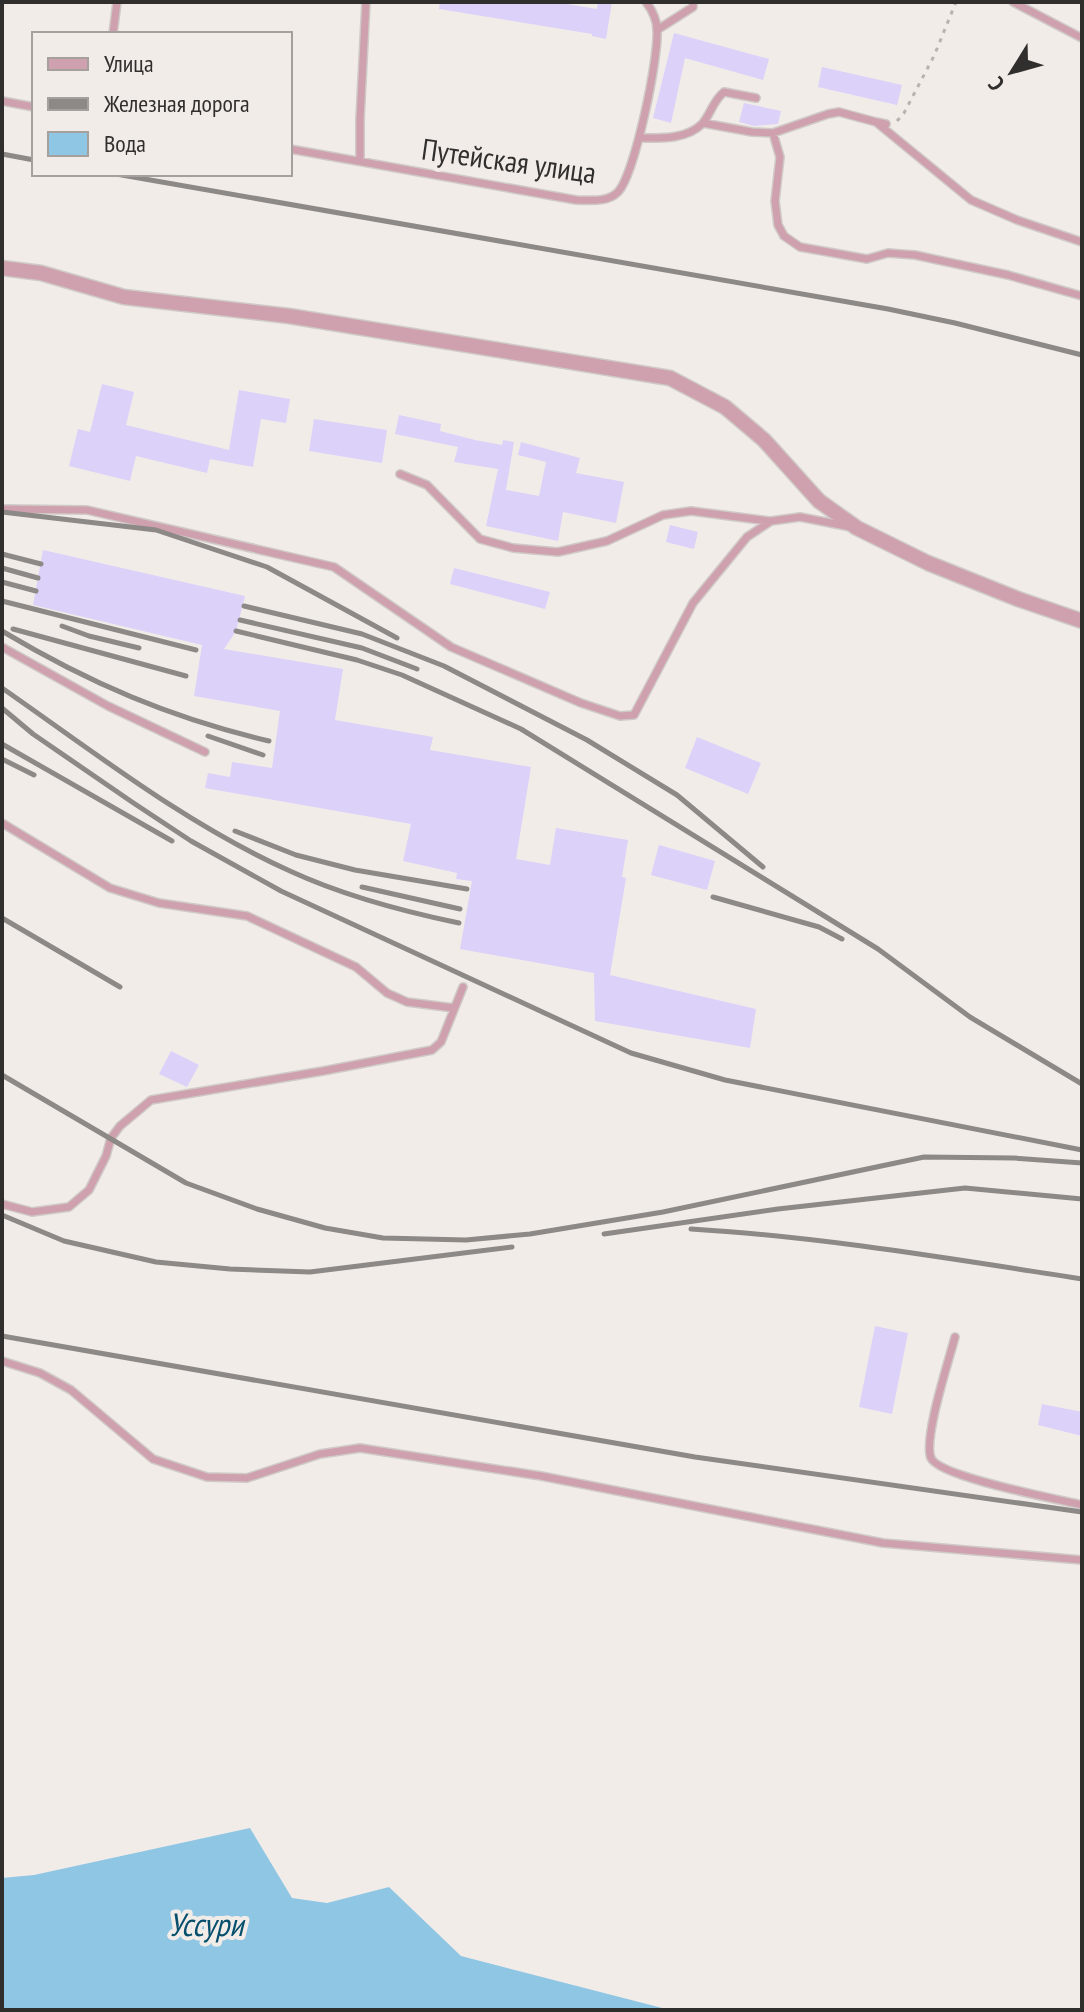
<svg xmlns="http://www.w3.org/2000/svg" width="1084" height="2012" font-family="'PT Sans Narrow',sans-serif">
<rect width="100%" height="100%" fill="#f2ece9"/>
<path fill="#8fc6e3" d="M250,1828L292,1898L327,1903L389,1887L461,1956L670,2010H2V1878L34,1875Z"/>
<path fill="#dcd1f9" d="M440,2H555L597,9L598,2H612L606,39L592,36V34L439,9Z
M674,33L769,59L763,80L685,58L671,123L653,118Z
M822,67L902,85L897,105L818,87Z
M744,103L781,111L778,124L754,126L739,122Z
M102,384L134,392L126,425L229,450L239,390L290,399L286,423L261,419L253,467L210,459L207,473L136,456L130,481L69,466L78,429L90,432Z
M399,415L441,424L440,431L475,440L502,445L503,440L514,442L506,490L539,496L546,462L518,455L521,442L580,458L576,473L624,482L616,523L563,512L558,541L486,526L498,469L454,462L458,447L395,434Z
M314,419L387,430L382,463L309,451Z
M670,525L698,532L694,549L666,542Z
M43,550L245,596L236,631L224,649L343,669L335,720L433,737L430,750L531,767L516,859L550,865L556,828L628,840L622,877L626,878L610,975L756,1009L750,1048L595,1021L594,973L460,949L472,881L456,879L457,873L403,861L411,824L205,788L208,773L230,777L232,762L272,768L280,711L194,696L202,645L33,605Z
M454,568L550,592L545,609L450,584Z
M697,737L761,763L748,794L685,768Z
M659,845L715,861L707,890L651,875Z
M171,1051L199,1065L187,1087L159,1074Z
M875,1326L908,1333L892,1414L859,1407Z
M1042,1404L1082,1412V1436L1038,1425Z"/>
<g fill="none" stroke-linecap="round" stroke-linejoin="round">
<defs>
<path id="lane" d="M1013,2L1082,38
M657,30L693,7V2
M113,34L117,2
M2,101L34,107
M703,123L752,132L773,133L828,114L839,112L876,122
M886,124L876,122L971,200L1017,220L1082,242
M773,133L780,157L775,201L778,225L784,236L800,247L867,259L888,253L915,255L1008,275L1082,296
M639,138C659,138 686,140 702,124C711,114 712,102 724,92L756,98
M290,149L576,200C590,200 607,203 618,192C635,174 659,57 657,30C657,20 652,10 646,2
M360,161V119L366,2
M400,474L427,485L480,539L513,548L558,552L607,541L663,515L691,511L769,521
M2,509L87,510L334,567L451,647L581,703L620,716L634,715L693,603L747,537L771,521L800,517L851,527
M2,647L108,706L205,752
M2,823L110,888L159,903L247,916L356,967L387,993L407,1002L454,1008
M2,1204L32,1212L69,1207L89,1190L106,1156L111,1138L120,1126L151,1100L323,1071L432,1050L441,1042L463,987
M955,1337C949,1360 923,1439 931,1458C939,1477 1057,1499 1082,1505
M2,1361L40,1373L71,1390L153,1459L207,1477L247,1478L320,1454L360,1448L541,1476L883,1543L1082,1560"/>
<path id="street" d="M2,268L41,273L124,297L289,316L670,378L725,407L764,440L819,501L857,528L928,563L1018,599L1082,621"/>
</defs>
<use href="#lane" stroke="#cfcac7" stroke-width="10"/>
<use href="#street" stroke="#cfcac7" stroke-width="17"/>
<path stroke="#b8b3b0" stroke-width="3" stroke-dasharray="4 6" stroke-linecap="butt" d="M897,121L904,113L934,56L956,2"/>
<use href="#lane" stroke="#cfa0ad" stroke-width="7"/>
<use href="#street" stroke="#cfa0ad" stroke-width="14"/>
<path stroke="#8d8986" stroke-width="5" d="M2,154L34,160
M116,174L888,309L955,323L1082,355
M2,512L156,530L267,567L397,638
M2,554L41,564
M2,568L38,578
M2,582L36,591
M2,601L196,650
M244,606L362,634L444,666L587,740L677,795L763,867
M240,620L362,648L417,669
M62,626L89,636L139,648
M13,629L186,676
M2,631C89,683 171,718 269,741
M236,631L357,660L402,675L521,729L878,949L970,1017L1082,1084
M2,688C94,752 187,825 290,871C344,896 401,911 459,923
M2,708L33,734L132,802L191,841L281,891L631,1053L725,1080L1082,1150
M208,736L263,755
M2,744L172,841
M2,759L34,775
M235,831L296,855L355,870L467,889
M362,887L460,909
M713,897L819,927L842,939
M2,918L120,987
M2,1075L186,1183L257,1209L325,1228L383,1238L466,1240L530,1234L663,1212L924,1157L1014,1158L1082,1163
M2,1215L64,1241L156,1262L230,1269L310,1272L512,1247
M691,1229C823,1237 952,1259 1082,1279
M604,1234L778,1209L965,1188L1082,1199
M2,1336L695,1457L1082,1512"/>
</g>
<g text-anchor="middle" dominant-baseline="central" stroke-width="8" stroke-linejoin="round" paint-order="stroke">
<g font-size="30" fill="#312f2d" stroke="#f2ece9">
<text transform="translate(509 160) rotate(8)">Путейская улица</text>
</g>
<g font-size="32" font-style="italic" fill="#064f6c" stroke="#f2ece9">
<text x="206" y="1924">Уссури</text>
</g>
</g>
<rect width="1084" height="2012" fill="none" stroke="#312f2d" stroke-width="8"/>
<rect x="32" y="32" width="260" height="144" fill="#f2ece9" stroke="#a5a09e" stroke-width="2"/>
<rect x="48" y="58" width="40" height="12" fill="#cfa0ad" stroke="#a5a09e" stroke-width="2"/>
<text x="104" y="72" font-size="24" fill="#312f2d">Улица</text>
<rect x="48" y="98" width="40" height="12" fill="#8d8986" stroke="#a5a09e" stroke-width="2"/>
<text x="104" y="112" font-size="24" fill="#312f2d">Железная дорога</text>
<rect x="48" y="132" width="40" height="24" fill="#8fc6e3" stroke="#a5a09e" stroke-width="2"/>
<text x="104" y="152" font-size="24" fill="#312f2d">Вода</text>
<g transform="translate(1012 72) rotate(233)" stroke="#f2ece9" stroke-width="6" paint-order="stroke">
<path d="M0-6L14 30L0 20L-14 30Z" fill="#312f2d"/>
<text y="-12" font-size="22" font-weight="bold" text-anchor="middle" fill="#312f2d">С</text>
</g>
</svg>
